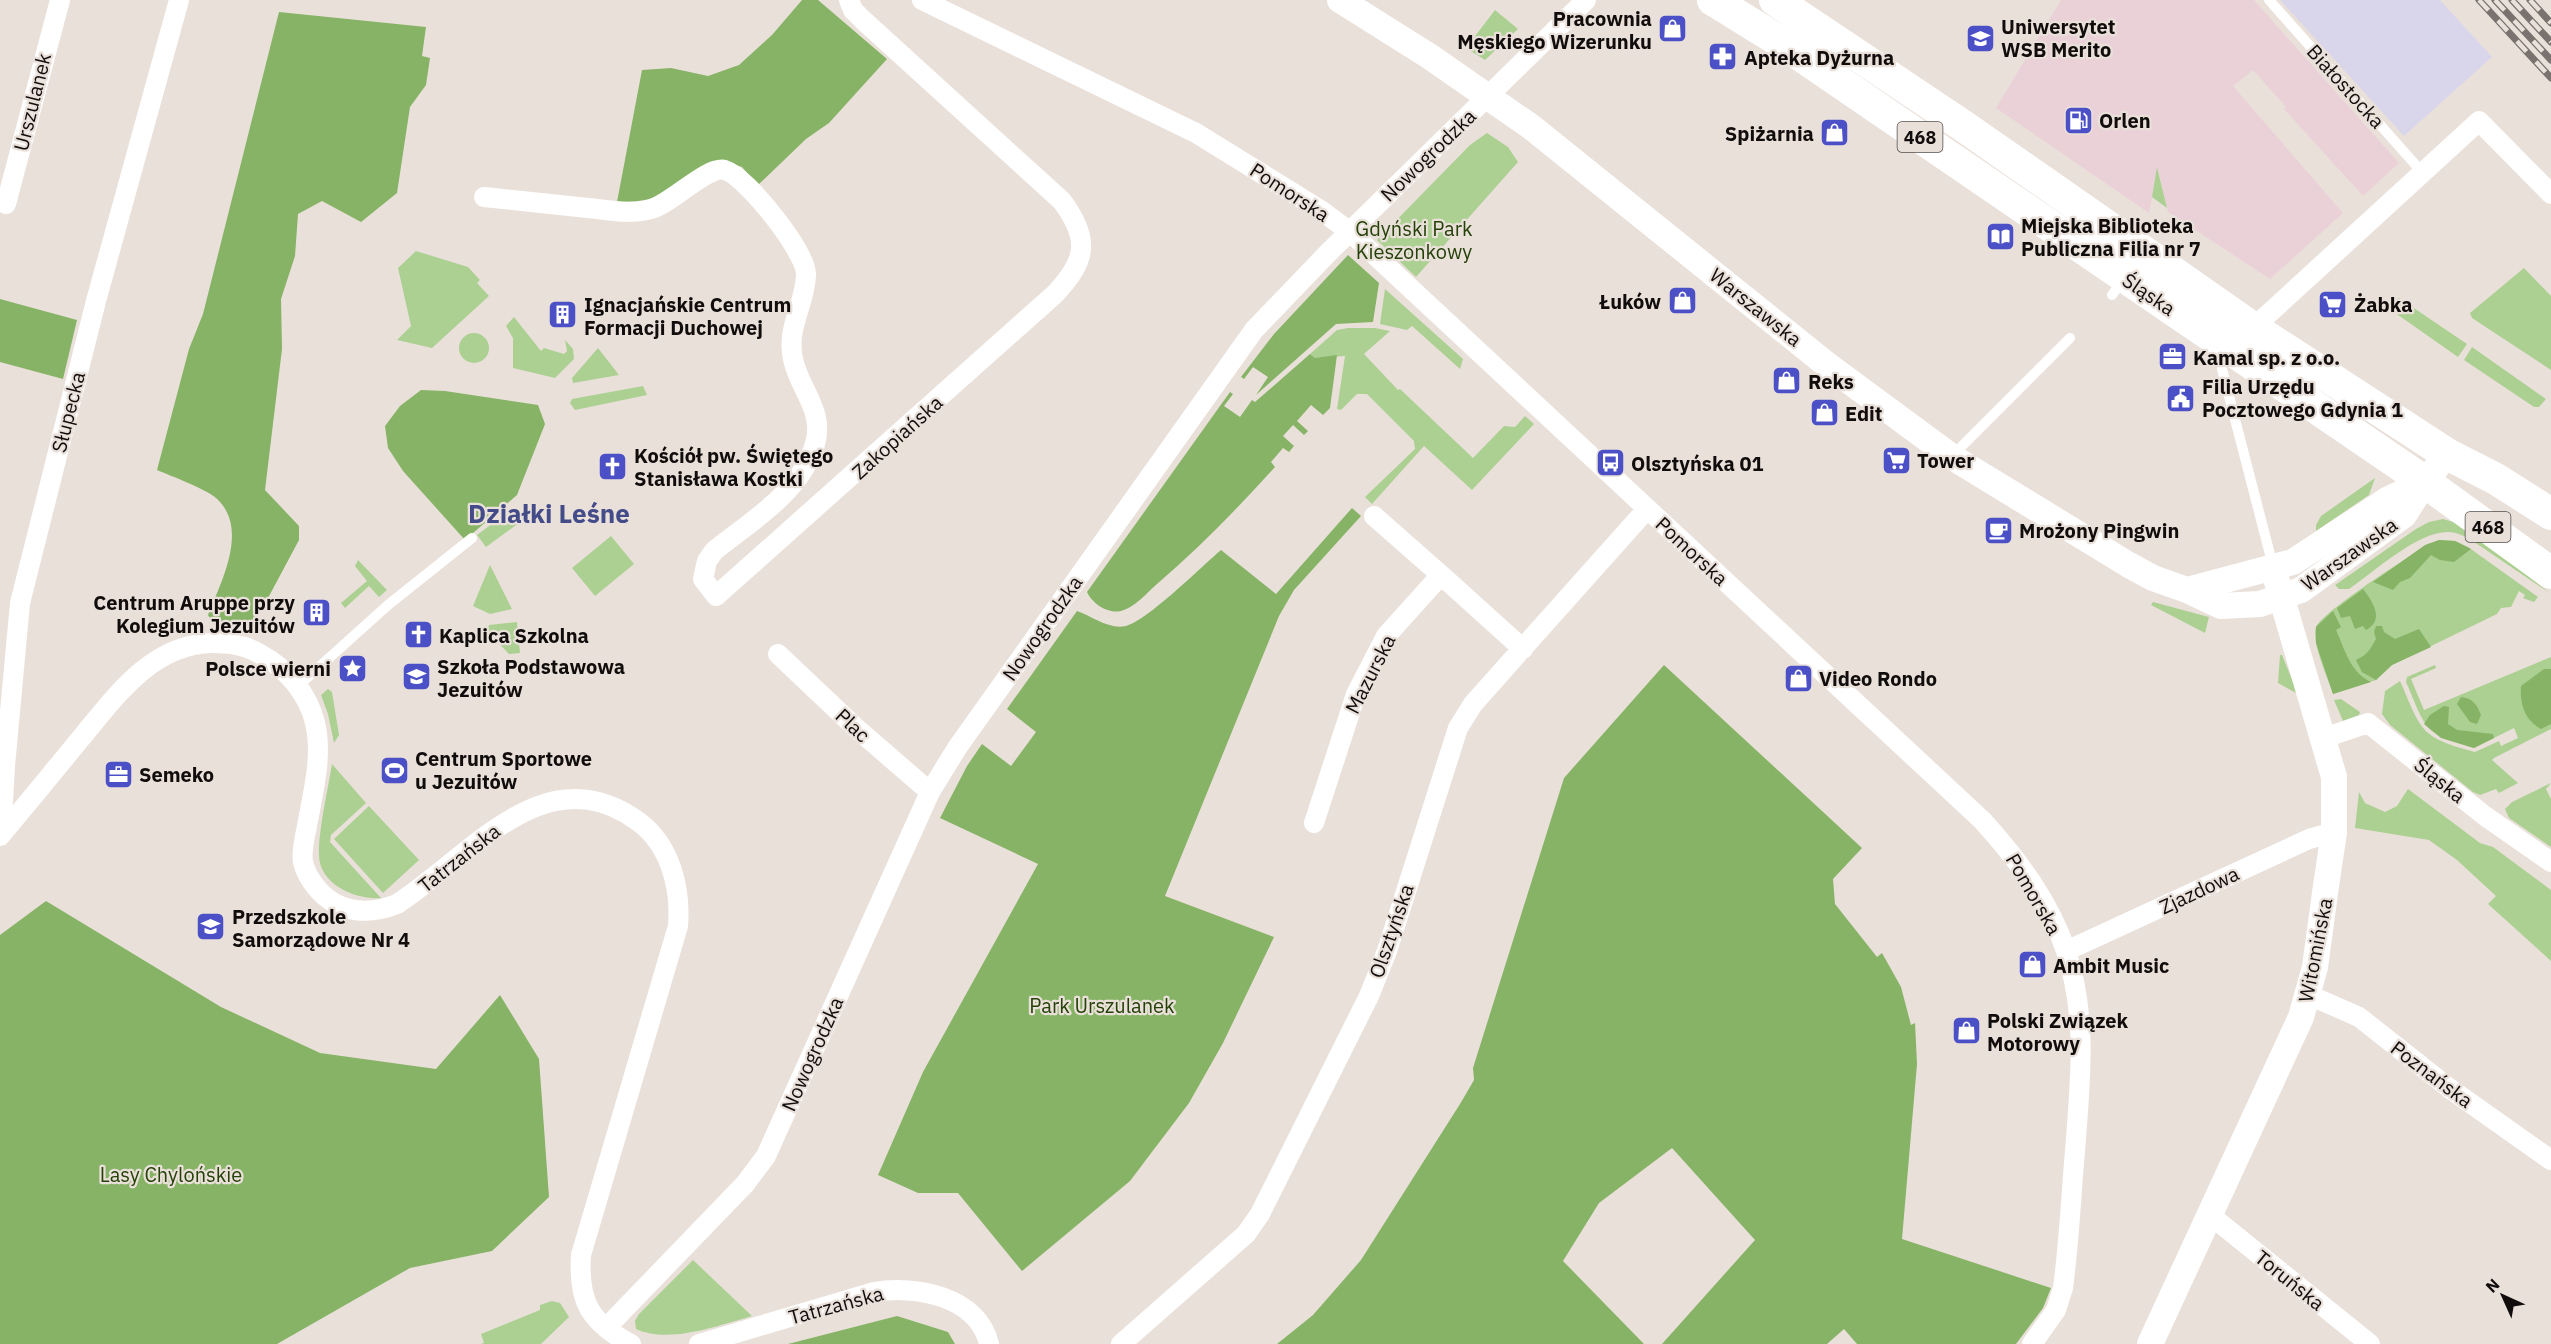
<svg xmlns="http://www.w3.org/2000/svg" width="2551" height="1344" font-family="'IBM Plex Sans',sans-serif">
<rect width="100%" height="100%" fill="#eae0da"/>
<path fill="#ead1d8" d="M2061,0H2254L2399,163L2363,196L2284,109L2286,107L2253,70L2233,86L2343,213L2270,279L2168,212L2158,169L2149,213L1996,108Z"/>
<path fill="#d9d5eb" d="M2280,0H2440L2492,57L2404,136Z"/>
<path fill="#abd092" d="M1495,10L1518,29L1485,60L1466,48Z
M1487,133L1508,147L1518,162L1416,277L1377,240L1470,145Z
M2157,167L2167,208L2152,197Z
M416,251L468,267L480,280L477,283L489,296L432,348L397,340L411,326L398,268Z
M2524,268L2551,296V370L2472,318L2470,313Z
M1385,289L1463,359L1460,369L1412,326L1407,330L1380,324Z
M2399,298L2467,344L2458,357L2391,310L2387,304Z
M514,317L541,351L544,348L564,354L567,351L565,340L573,349L574,359L555,378L513,368V338L506,326Z
M1348,328H1375L1390,331L1364,354L1398,390L1400,389L1473,458L1504,426L1515,427L1525,416L1534,424L1472,490L1424,446L1372,504L1365,497L1415,449L1414,441L1367,394H1357L1341,410L1337,409L1345,356L1315,358L1310,354L1337,330Z
M459 348a15 15 0 1 1 30 0a15 15 0 1 1-30 0Z
M2472,347L2546,399L2539,407H2534L2464,360Z
M598,348L619,375L573,383L572,378Z
M643,386L647,395L575,410L570,403L572,399Z
M2375,478L2369,495L2316,531V525L2321,516Z
M513,508L523,520L486,547L477,535Z
M2443,519L2463,525L2551,594L2467,537C2461,535 2455,532 2449,532C2418,531 2374,572 2349,589H2339L2335,585L2416,529L2429,522Z
M611,536L634,564L595,596L572,568Z
M2439,540L2455,541L2468,547L2538,597L2534,602L2523,598L2525,595L2519,591L2511,607L2501,608L2497,614L2392,665L2376,680L2333,694C2328,678 2311,642 2316,627C2322,612 2421,547 2439,540Z
M358,560L387,590L379,597L369,586L345,608L341,603L367,581L355,566Z
M490,565L512,609L490,614L473,606Z
M2153,602L2209,617L2205,633L2151,605Z
M517,622L520,653L509,654L487,631L489,625Z
M2280,655H2282L2298,694L2278,683Z
M2551,657V729L2494,758L2492,760L2518,783L2499,793L2496,789L2480,795L2473,792L2390,725L2382,714L2385,691L2400,681C2422,731 2419,737 2475,752L2499,741L2501,746L2518,738L2514,728L2474,748C2422,733 2427,730 2406,682L2407,677L2435,665L2436,668L2411,679L2424,710Z
M328,689L332,692L339,735L334,743L328,714L321,695Z
M2341,699L2360,712L2359,715L2343,721L2334,700Z
M332,764L366,803L331,835L330,842L381,898C356,900 320,885 319,856C318,832 328,789 332,764Z
M2551,783L2546,789L2551,799V847L2509,818L2505,809L2512,802Z
M2408,789L2480,843L2493,847L2551,890V961L2488,904L2496,896L2457,860L2429,840L2355,828L2359,792L2365,803L2385,812L2397,806Z
M369,806L419,860L383,893L334,839Z
M693,1260L752,1316C717,1326 669,1344 636,1329L635,1321L639,1314Z
M552,1301L560,1303L569,1317L541,1344H481L484,1343L481,1334L540,1310V1305Z"/>
<path fill="#86b365" d="M802,0H818L887,59L829,123L806,139L758,185L742,167L722,161C684,185 664,203 617,202L642,70L671,68L708,76L739,65L772,35Z
M279,12L426,27L422,56L430,58L426,85L410,107L397,193L361,222L322,201L298,214L295,256L281,299L282,349L265,490L299,526V540L252,628L215,626L208,615C221,582 250,528 216,498C206,489 171,476 157,470L189,349L203,314Z
M1348,255L1379,283L1373,322L1336,324L1256,395L1268,377L1253,367L1244,379L1241,377L1274,334Z
M0,299L77,320L63,379L0,362Z
M1310,354L1315,358L1337,355L1330,408L1323,415L1311,405L1297,421L1308,431L1304,435L1293,425L1283,436L1294,446L1289,452L1283,448L1271,462L1275,467C1238,508 1200,547 1157,584C1147,593 1134,608 1121,611C1107,614 1092,603 1087,592L1230,392L1233,394L1224,406L1240,417L1252,400L1255,402Z
M421,390L445,391L538,405L545,424L517,495L465,540L403,471L388,448L385,426L400,406Z
M1352,508L1361,516L1294,590L1279,616L1165,896L1274,937L1223,1043L1189,1103L1130,1181L1022,1271L958,1193H918L878,1175L923,1072L1038,864L940,818L967,766L982,744L1011,766L1036,732L1007,709L1077,611C1092,616 1109,630 1126,626C1148,620 1201,567 1221,550L1276,594Z
M2439,540L2455,541L2471,549L2454,562L2440,560L2431,555L2410,578L2400,582L2393,590L2373,582L2425,545Z
M2363,589C2373,602 2385,620 2366,630L2363,626L2355,629L2350,616L2341,618L2337,608Z
M2333,611L2341,627L2336,630C2345,650 2350,672 2371,682L2333,694L2316,643V627Z
M2376,626H2382L2384,632L2395,639L2419,629L2431,647L2392,665L2376,680L2362,672L2356,660C2367,655 2370,650 2376,639L2374,632Z
M1664,665L1862,848L1833,879L1835,904L1877,957L1882,953L1901,987L1911,1025L1915,1023L1917,1064L1902,1239L2051,1288L2043,1308L2016,1344H1857L1844,1329L1827,1344H1662L1755,1240L1672,1148L1599,1203L1563,1261L1644,1344H1277L1313,1315L1361,1260L1460,1104L1474,1080L1473,1068L1564,778Z
M2544,669H2551V724L2541,729C2524,719 2520,704 2521,686Z
M2461,697C2473,698 2477,705 2481,715L2477,724L2470,722L2457,704Z
M2444,706L2449,707L2448,724L2457,730L2493,734L2494,738L2474,748L2441,738L2424,724L2430,715Z
M46,901L221,1007L320,1053L436,1069L500,995L539,1059L549,1197L492,1251L410,1268L277,1344H0V935Z
M897,1316L948,1332L955,1344H788Z"/>
<g fill="none" stroke-linecap="round" stroke-linejoin="round">
<path stroke="#fff" stroke-width="10" d="M2269,0L2422,172
M2112,295L2124,279
M2222,369L2273,566
M1952,456L2070,338
M298,686L388,605L472,538"/>
<path stroke="#fff" stroke-width="20" d="M922,0L1196,133L1322,211L1350,232L1983,821C2018,860 2049,901 2066,951C2088,1017 2080,1084 2075,1151C2071,1197 2069,1243 2063,1288L2056,1310L2032,1344
M484,197C519,201 553,204 588,208C609,210 631,215 651,209C671,204 708,165 725,170C747,177 807,253 806,275C805,305 786,328 793,359C799,389 825,411 815,444C801,492 750,522 714,551L707,561L703,579L716,596L1055,294C1087,260 1090,239 1062,201L863,20L853,10L849,0
M6,204L60,0
M2253,328L2479,121L2551,194
M1374,516L1441,575
M778,654L855,727L930,792
M2324,738L2368,723L2485,816L2551,862
M1314,823L1356,694L1386,636L1441,575L1523,649
M4,831L2,818L5,766L20,603L96,301L179,0
M0,836C27,804 54,771 81,738C116,696 152,644 212,643C230,643 245,645 260,654C286,668 308,693 315,723C323,756 313,792 307,826C305,837 301,851 303,862C307,879 321,896 336,904C356,914 377,912 397,904C472,856 545,753 639,822C671,846 681,889 678,926L581,1255C578,1301 589,1322 631,1344
M2066,951L2309,839L2334,832
M2309,995L2359,1017L2449,1088L2551,1160
M2210,1215L2370,1344
M606,1328L745,1184L766,1156L930,792L957,748L1254,330L1327,254L1586,0
M699,1344L874,1292C915,1285 978,1296 989,1344
M1121,1344L1246,1234L1260,1214L1369,996L1387,951L1458,728L1473,704L1647,509"/>
<path stroke="#fff" stroke-width="26" d="M1340,0L1429,56L1530,126L1826,364L1952,457L2129,565L2153,578L2187,590L2221,606L2260,604L2301,590L2404,515L2425,482L2447,454
M2187,590L2293,562L2387,500L2424,482
M2150,1344L2301,1017L2315,967L2325,893L2334,832V777L2273,568"/>
<path stroke="#fff" stroke-width="32" d="M1713,0L1784,44L2425,482L2551,573
M1775,0L1962,125L2253,328L2447,454L2496,479L2551,514"/>
<defs>
<path id="rail" d="M2479,0L2551,78
M2495,0L2551,60
M2512,0L2551,42
M2530,0L2551,23"/>
</defs>
<use href="#rail" stroke="#79726f" stroke-width="7"/>
<use href="#rail" stroke="#eae0da" stroke-width="4.5" stroke-dasharray="14" stroke-linecap="butt"/>
</g>
<defs>
<symbol id="shop-square" viewBox="-11 -11 22 22"><rect x="-9" y="-9" width="18" height="18" rx="4" fill="#4c50c6" stroke="#eae0da"/><path d="M-5-2.5h2.3a2.7 3.5 0 0 1 5.4 0H5L5.5 6h-11ZM-1.5-2.5h3a1.5 2.3 0 0 0-3 0Z" fill="#fff"/></symbol>
<symbol id="university-square" viewBox="-11 -11 22 22"><rect x="-9" y="-9" width="18" height="18" rx="4" fill="#4c50c6" stroke="#eae0da"/><path d="M0-5L7-2L0 1L-7-2ZM-4 1L0 2.5L4 1V4Q0 6-4 4Z" fill="#fff"/></symbol>
<symbol id="pharmacy-square" viewBox="-11 -11 22 22"><rect x="-9" y="-9" width="18" height="18" rx="4" fill="#4c50c6" stroke="#eae0da"/><path d="M-2-6h4v4h4v4h-4v4h-4v-4h-4v-4h4Z" fill="#fff"/></symbol>
<symbol id="fuel-square" viewBox="-11 -11 22 22"><rect x="-9" y="-9" width="18" height="18" rx="4" fill="#4c50c6" stroke="#eae0da"/><path d="M-5.5-6h7V0h2V4h1.3V-2.5L3-4.5l.8-.8L6-3V5H2.5V1h-1V6h-7ZM-4.2-4.7v3.2H.2V-4.7Z" fill="#fff"/></symbol>
<symbol id="library-square" viewBox="-11 -11 22 22"><rect x="-9" y="-9" width="18" height="18" rx="4" fill="#4c50c6" stroke="#eae0da"/><path d="M-6-4Q-3-5.5-.7-3.5V5Q-3 3-6 4ZM6-4Q3-5.5 .7-3.5V5Q3 3 6 4Z" fill="#fff"/></symbol>
<symbol id="supermarket-square" viewBox="-11 -11 22 22"><rect x="-9" y="-9" width="18" height="18" rx="4" fill="#4c50c6" stroke="#eae0da"/><path d="M-6-5.5h2.5l.6 2H6L4.5 2H-2.5L-4.4-4H-6ZM-1.5 3.2a1.3 1.3 0 1 0 .1 0ZM3 3.2a1.3 1.3 0 1 0 .1 0Z" fill="#fff"/></symbol>
<symbol id="building-square" viewBox="-11 -11 22 22"><rect x="-9" y="-9" width="18" height="18" rx="4" fill="#4c50c6" stroke="#eae0da"/><path d="M-4-6H4V6H1V3H-1V6H-4ZM-2.5-4.3h1.7v1.8h-1.7ZM.8-4.3h1.7v1.8H.8ZM-2.5-1h1.7V.8h-1.7ZM.8-1h1.7V.8H.8Z" fill="#fff"/></symbol>
<symbol id="office-square" viewBox="-11 -11 22 22"><rect x="-9" y="-9" width="18" height="18" rx="4" fill="#4c50c6" stroke="#eae0da"/><path d="M-6-3h4V-5.5h4V-3h4V5H-6ZM-1-4.5V-3h2v-1.5ZM-6 0V1H6V0Z" fill="#fff"/></symbol>
<symbol id="civic-square" viewBox="-11 -11 22 22"><rect x="-9" y="-9" width="18" height="18" rx="4" fill="#4c50c6" stroke="#eae0da"/><path d="M-.6-6.5H3V-4.5H.6V-3L4-1V1h2V6H-6V1h2V-1L-.6-3ZM-1.2 2.5V6h2.4V2.5Z" fill="#fff"/></symbol>
<symbol id="bus-square" viewBox="-11 -11 22 22"><rect x="-9" y="-9" width="18" height="18" rx="4" fill="#4c50c6" stroke="#eae0da"/><path d="M-5-6H5V4H4V6H2V4H-2V6H-4V4H-5ZM-3.5-4V0h7V-4ZM-3.5 1.2v1.5H-2V1.2ZM2 1.2v1.5H3.5V1.2Z" fill="#fff"/></symbol>
<symbol id="church-square" viewBox="-11 -11 22 22"><rect x="-9" y="-9" width="18" height="18" rx="4" fill="#4c50c6" stroke="#eae0da"/><path d="M-1.2-6h2.4v3.5h3.3v2.4h-3.3V6h-2.4V-.1h-3.3v-2.4h3.3Z" fill="#fff"/></symbol>
<symbol id="cafe-square" viewBox="-11 -11 22 22"><rect x="-9" y="-9" width="18" height="18" rx="4" fill="#4c50c6" stroke="#eae0da"/><path d="M-5.5-4.5H6V0H3Q3 3.5 0 3.5H-2.5Q-5.5 3.5-5.5 0ZM3-3.2v2h1.7v-2ZM-6 4.5H4V6H-6Z" fill="#fff"/></symbol>
<symbol id="sight-square" viewBox="-11 -11 22 22"><rect x="-9" y="-9" width="18" height="18" rx="4" fill="#4c50c6" stroke="#eae0da"/><path d="M0-6L1.8-2.2L6-1.7L2.9 1.2L3.7 5.4L0 3.3L-3.7 5.4L-2.9 1.2L-6-1.7L-1.8-2.2Z" fill="#fff"/></symbol>
<symbol id="school-square" viewBox="-11 -11 22 22"><rect x="-9" y="-9" width="18" height="18" rx="4" fill="#4c50c6" stroke="#eae0da"/><path d="M0-5L7-2L0 1L-7-2ZM-4 1L0 2.5L4 1V4Q0 6-4 4Z" fill="#fff"/></symbol>
<symbol id="stadium-square" viewBox="-11 -11 22 22"><rect x="-9" y="-9" width="18" height="18" rx="4" fill="#4c50c6" stroke="#eae0da"/><path d="M0-5a6.5 5 0 1 0 0 10a6.5 5 0 1 0 0-10ZM-3.5-1.8h7v3.6h-7Z" fill="#fff"/></symbol>
</defs>
<g fill-rule="evenodd">
<use href="#shop-square" x="1656" y="12" width="33" height="33"/>
<use href="#university-square" x="1964" y="22" width="33" height="33"/>
<use href="#pharmacy-square" x="1706" y="40" width="33" height="33"/>
<use href="#fuel-square" x="2062" y="104" width="33" height="33"/>
<use href="#shop-square" x="1818" y="116" width="33" height="33"/>
<use href="#library-square" x="1984" y="220" width="33" height="33"/>
<use href="#shop-square" x="1666" y="284" width="33" height="33"/>
<use href="#supermarket-square" x="2316" y="288" width="33" height="33"/>
<use href="#building-square" x="546" y="298" width="33" height="33"/>
<use href="#office-square" x="2156" y="340" width="33" height="33"/>
<use href="#shop-square" x="1770" y="364" width="33" height="33"/>
<use href="#civic-square" x="2164" y="382" width="33" height="33"/>
<use href="#shop-square" x="1808" y="396" width="33" height="33"/>
<use href="#supermarket-square" x="1880" y="444" width="33" height="33"/>
<use href="#bus-square" x="1594" y="446" width="33" height="33"/>
<use href="#church-square" x="596" y="450" width="33" height="33"/>
<use href="#cafe-square" x="1982" y="514" width="33" height="33"/>
<use href="#building-square" x="300" y="596" width="33" height="33"/>
<use href="#church-square" x="402" y="618" width="33" height="33"/>
<use href="#sight-square" x="336" y="652" width="33" height="33"/>
<use href="#school-square" x="400" y="660" width="33" height="33"/>
<use href="#shop-square" x="1782" y="662" width="33" height="33"/>
<use href="#stadium-square" x="378" y="754" width="33" height="33"/>
<use href="#office-square" x="102" y="758" width="33" height="33"/>
<use href="#school-square" x="194" y="910" width="33" height="33"/>
<use href="#shop-square" x="2016" y="948" width="33" height="33"/>
<use href="#shop-square" x="1950" y="1014" width="33" height="33"/>
</g>
<g text-anchor="middle" dominant-baseline="central" stroke-width="4.5" stroke-linejoin="round" paint-order="stroke">
<g fill="#eae0da" stroke="#524c4a" stroke-width="1.5">
<rect x="1897.5" y="122" width="45" height="30" rx="4.5"/>
<rect x="2465.5" y="512" width="45" height="30" rx="4.5"/>
</g>
<g font-size="18" font-weight="bold" fill="#110d0c">
<text x="1920" y="137">468</text>
<text x="2488" y="527">468</text>
</g>
<g font-size="20" font-weight="bold" fill="#110d0c" stroke="#eae0da" text-anchor="start">
<text x="1652" y="18" text-anchor="end">Pracownia<tspan x="1652" dy="23">Męskiego Wizerunku</tspan></text>
<text x="2001" y="26">Uniwersytet<tspan x="2001" dy="23">WSB Merito</tspan></text>
<text x="1744" y="57">Apteka Dyżurna</text>
<text x="2099" y="120">Orlen</text>
<text x="1814" y="133" text-anchor="end">Spiżarnia</text>
<text x="2021" y="225">Miejska Biblioteka<tspan x="2021" dy="23">Publiczna Filia nr 7</tspan></text>
<text x="1661" y="301" text-anchor="end">Łuków</text>
<text x="584" y="304">Ignacjańskie Centrum<tspan x="584" dy="23">Formacji Duchowej</tspan></text>
<text x="2354" y="304">Żabka</text>
<text x="2193" y="357">Kamal sp. z o.o.</text>
<text x="1808" y="381">Reks</text>
<text x="2202" y="386">Filia Urzędu<tspan x="2202" dy="23">Pocztowego Gdynia 1</tspan></text>
<text x="1845" y="413">Edit</text>
<text x="634" y="455">Kościół pw. Świętego<tspan x="634" dy="23">Stanisława Kostki</tspan></text>
<text x="1917" y="460">Tower</text>
<text x="1631" y="463">Olsztyńska 01</text>
<text x="2019" y="530">Mrożony Pingwin</text>
<text x="295" y="602" text-anchor="end">Centrum Aruppe przy<tspan x="295" dy="23">Kolegium Jezuitów</tspan></text>
<text x="439" y="635">Kaplica Szkolna</text>
<text x="437" y="666">Szkoła Podstawowa<tspan x="437" dy="23">Jezuitów</tspan></text>
<text x="331" y="668" text-anchor="end">Polsce wierni</text>
<text x="1819" y="678">Video Rondo</text>
<text x="415" y="758">Centrum Sportowe<tspan x="415" dy="23">u Jezuitów</tspan></text>
<text x="139" y="774">Semeko</text>
<text x="232" y="916">Przedszkole<tspan x="232" dy="23">Samorządowe Nr 4</tspan></text>
<text x="2053" y="965">Ambit Music</text>
<text x="1987" y="1020">Polski Związek<tspan x="1987" dy="23">Motorowy</tspan></text>
</g>
<g font-size="20" fill="#110d0c" stroke="#eae0da">
<text transform="translate(2346 86) rotate(48)">Białostocka</text>
<text transform="translate(32 102) rotate(-76)">Urszulanek</text>
<text transform="translate(1428 155) rotate(-44)">Nowogrodzka</text>
<text transform="translate(1290 192) rotate(33)">Pomorska</text>
<text transform="translate(2149 294) rotate(34)">Śląska</text>
<text transform="translate(1756 307) rotate(39)">Warszawska</text>
<text transform="translate(68 412) rotate(-76)">Słupecka</text>
<text transform="translate(897 437) rotate(-42)">Zakopiańska</text>
<text transform="translate(1692 551) rotate(43)">Pomorska</text>
<text transform="translate(2349 554) rotate(-35)">Warszawska</text>
<text transform="translate(1042 628) rotate(-55)">Nowogrodzka</text>
<text transform="translate(1370 674) rotate(-63)">Mazurska</text>
<text transform="translate(853 725) rotate(43)">Plac</text>
<text transform="translate(2440 780) rotate(39)">Śląska</text>
<text transform="translate(459 858) rotate(-38)">Tatrzańska</text>
<text transform="translate(2199 890) rotate(-25)">Zjazdowa</text>
<text transform="translate(2034 894) rotate(60)">Pomorska</text>
<text transform="translate(1391 931) rotate(-71)">Olsztyńska</text>
<text transform="translate(2315 950) rotate(-79)">Witomińska</text>
<text transform="translate(812 1054) rotate(-66)">Nowogrodzka</text>
<text transform="translate(2432 1074) rotate(37)">Poznańska</text>
<text transform="translate(2290 1280) rotate(39)">Toruńska</text>
<text transform="translate(836 1305) rotate(-15)">Tatrzańska</text>
</g>
<g font-size="20" fill="#244108" stroke="#eae0da">
<text x="1414" y="228">Gdyński Park<tspan x="1414" dy="23">Kieszonkowy</tspan></text>
<text x="1102" y="1005">Park Urszulanek</text>
<text x="171" y="1174">Lasy Chylońskie</text>
</g>
<g font-size="26" font-weight="bold" fill="#434b88" stroke="#eae0da">
<text x="549" y="513">Działki Leśne</text>
</g>
</g>
<g transform="translate(2503 1296) rotate(315)" stroke="#eae0da" stroke-width="4.5" paint-order="stroke">
<path d="M0-4.5L10 22L0 15L-10 22Z" fill="#110d0c"/>
<text y="-9" font-size="16" font-weight="bold" text-anchor="middle" fill="#110d0c">N</text>
</g>
</svg>
